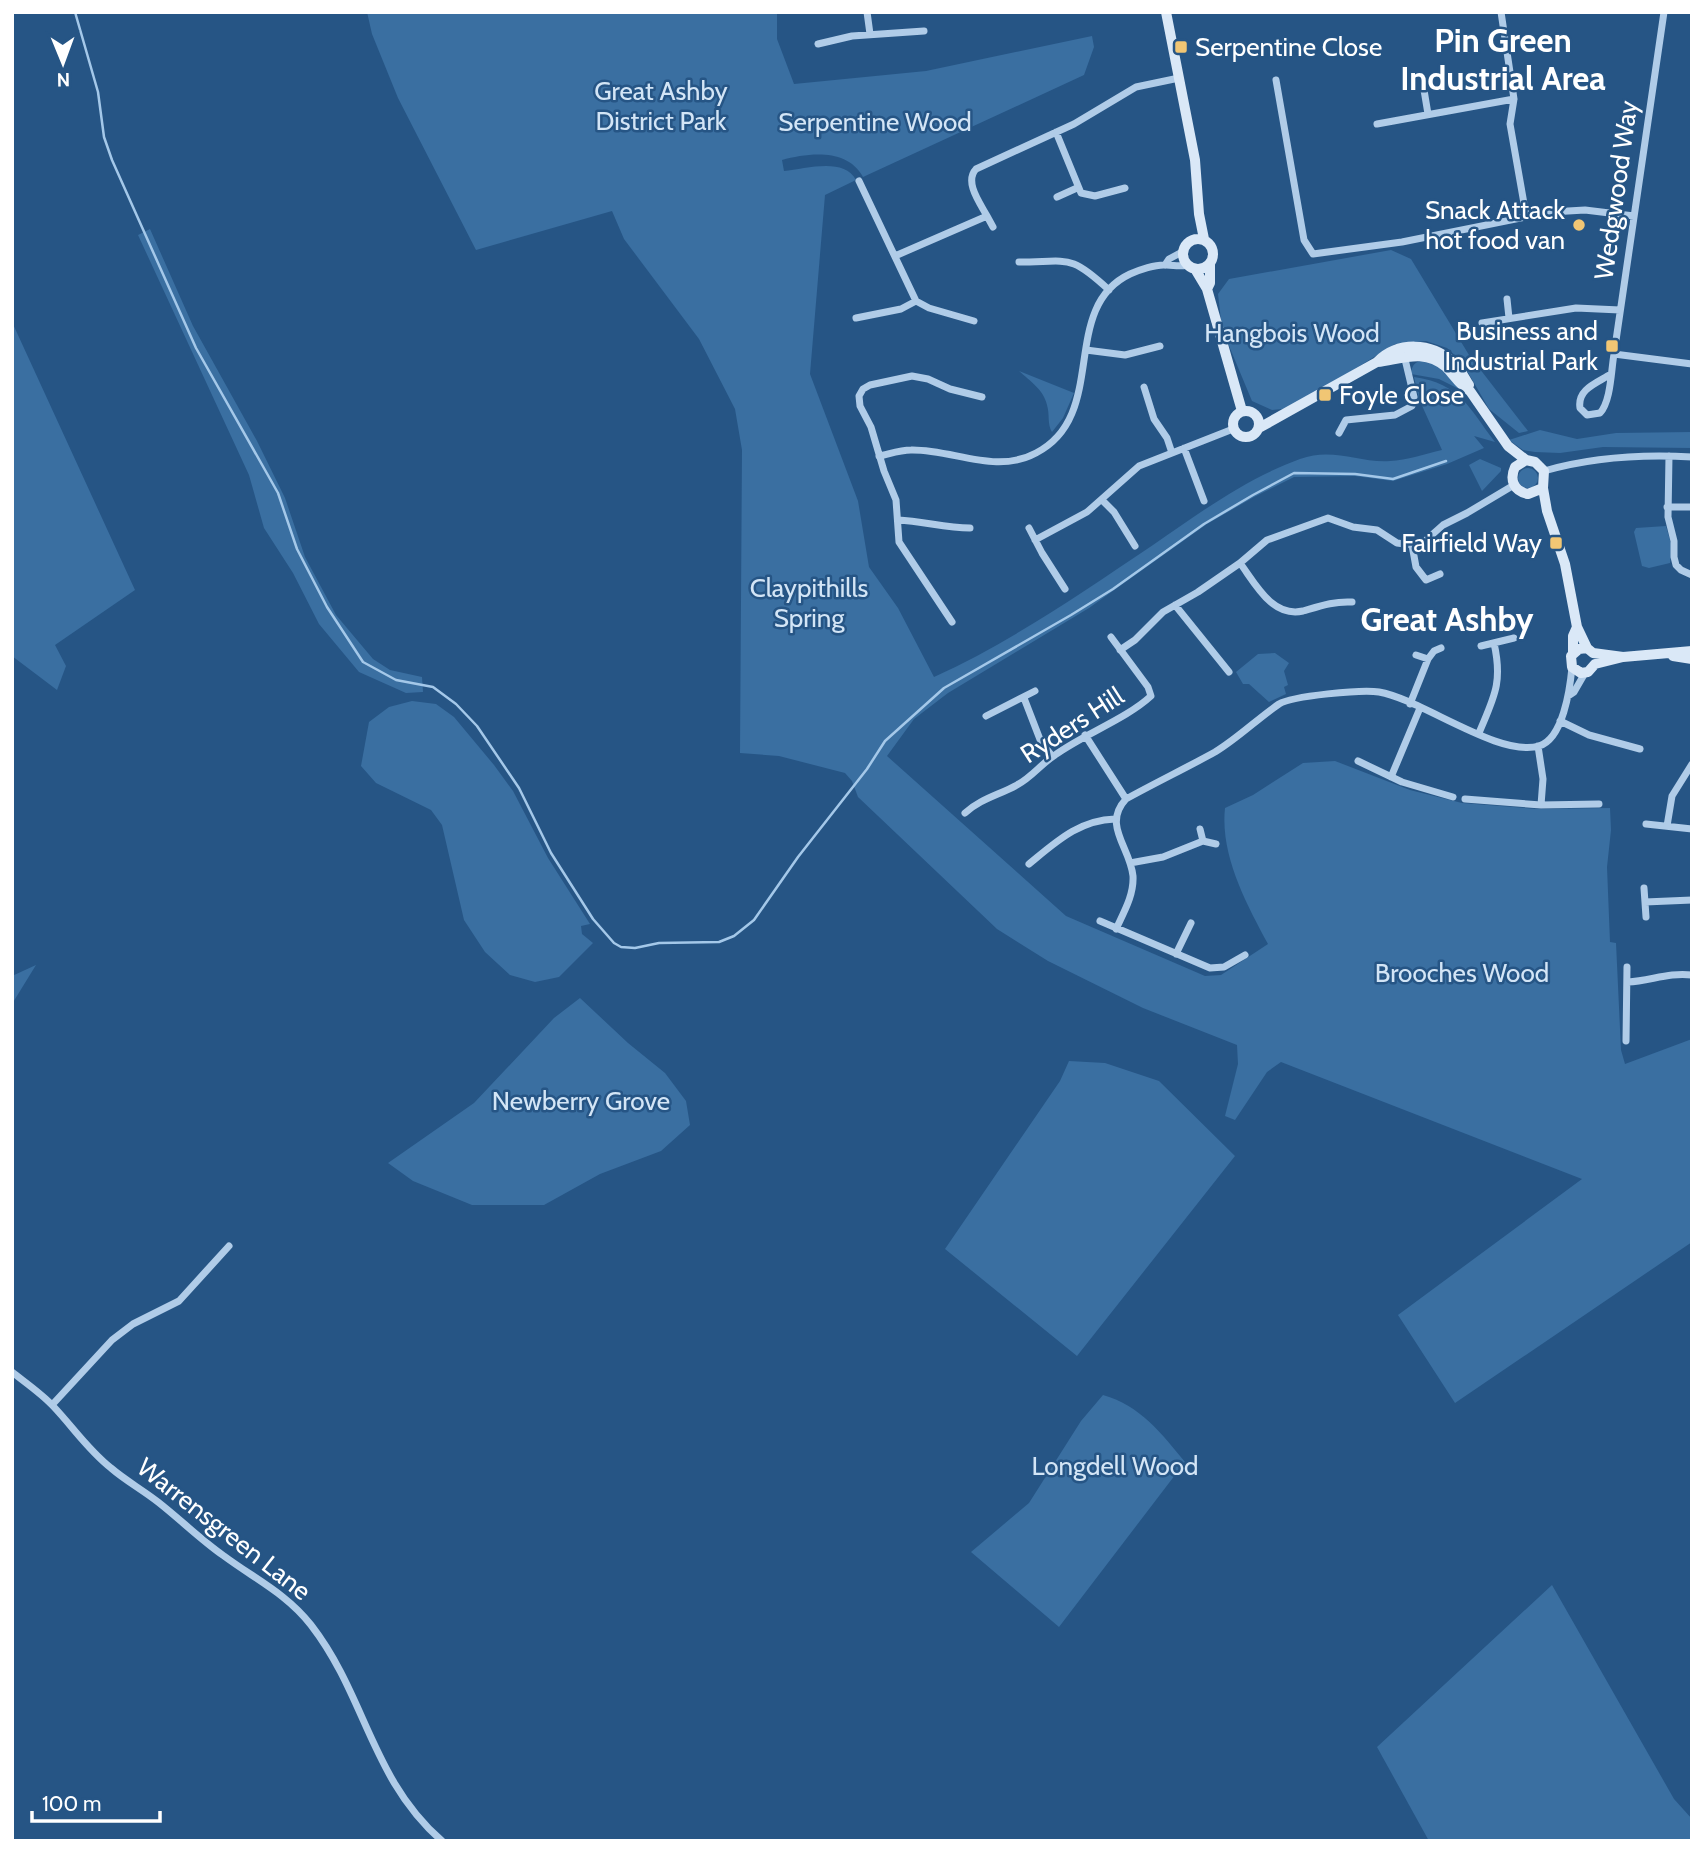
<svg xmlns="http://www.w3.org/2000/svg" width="1704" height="1853" font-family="Cabin,sans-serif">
<rect width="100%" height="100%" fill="#265585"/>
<path fill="#3a6fa1" d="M367,12H777V39L794,84L926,71L1092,36L1094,47L1084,75L863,177C847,148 809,153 782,160L784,171C806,169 844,157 856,180L825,195L810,374L858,501L869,567L898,608L934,677C1011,642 1083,592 1153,545C1201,512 1245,479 1300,459C1333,447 1358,463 1390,461C1407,460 1425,454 1442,450L1419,399L1414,377C1461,384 1468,407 1495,442L1474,436L1484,448L1447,464L1393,481L1355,476L1294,477L1254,497L1207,524L1089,608L948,693L914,719L887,756L1066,916L1205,976L1221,975L1268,944C1246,903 1220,855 1225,808L1253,795L1303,763L1335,761L1410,790L1462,803L1538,809L1610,808L1611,830L1607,867L1610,942L1616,943L1621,1050L1625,1064L1692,1039V1242L1455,1403L1398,1315L1582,1179L1281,1062L1267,1072L1235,1120L1225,1116L1238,1064L1237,1045L1143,1008L1048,961L997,929L858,797L852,781L845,773L779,756L740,753L742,450L735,409L699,339L624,239L612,211L476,250L398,98L372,34Z
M150,229L193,326L257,441L285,498L305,557L336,615L373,659L390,670L422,677L423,692L406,693L359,672L319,624L293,573L264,528L249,475L138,235Z
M1391,250L1411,259L1469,355L1528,431L1519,433L1489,409L1462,362L1447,348L1426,341L1395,344L1292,408L1272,410L1252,401L1222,329L1218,294L1229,279Z
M12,322L135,590L55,645L66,666L57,690L12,656Z
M1429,359L1460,385L1457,388L1439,379L1411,374C1412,362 1418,361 1429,359Z
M1019,371L1074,393L1063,418L1052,432C1047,424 1050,415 1047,405C1044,390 1030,381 1019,371Z
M1540,430L1577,439L1616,433L1692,432V448L1603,447L1560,453L1535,452L1523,450L1509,440Z
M1480,459L1501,468V471L1482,491L1469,465Z
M1518 478a10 10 0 1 1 20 0a10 10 0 1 1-20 0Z
M1666,526L1672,547L1670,563L1649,568L1642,566L1634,532L1636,528Z
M1275,653L1289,663L1284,671L1288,685L1284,687L1286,694L1269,702L1249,684H1243L1236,672L1258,654Z
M412,701L436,704L454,717L494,765L513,791L548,858L590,924L581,926L582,934L593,943L559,977L535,982L510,975L485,952L464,920L442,825L431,810L376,783L361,766L369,722L389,707Z
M36,965L12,1004V976Z
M580,998L628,1043L665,1073L686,1101L690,1125L661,1151L600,1174L544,1205H472L413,1181L388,1163L474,1103L554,1018Z
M1069,1061L1105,1063L1159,1081L1235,1156L1077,1356L945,1249L1060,1081Z
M1103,1395C1141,1406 1161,1433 1185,1462L1059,1627L971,1552L1029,1503L1081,1421Z
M1552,1585L1674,1799L1692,1819V1841H1429L1377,1747Z"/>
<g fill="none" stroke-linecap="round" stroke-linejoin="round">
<path stroke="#a4c8e9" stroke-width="2.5" d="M75,12L98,92L104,137L112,160L196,348L278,493L297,549L327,607L363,662L396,680L433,687L456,704L477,726L519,788L551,853L593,919L614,943L621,947L635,948L659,943L719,942L734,936L754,920L798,857L867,769L885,741L944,688L1071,615L1113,589L1204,524L1253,495L1294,473L1355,474L1393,479L1446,461"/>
<path stroke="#b0cce8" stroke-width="7" d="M867,12L870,34
M1501,12L1514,99L1510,124L1526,215
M818,44L852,36L924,31
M1276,80L1304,240L1313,254L1402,242L1551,212L1585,210L1634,216
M1424,90L1428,114
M1377,124L1514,99
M1056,132L1081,193L1095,196L1125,188
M859,181L916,301L929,308L974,321
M1057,197L1077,188
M987,216L993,227
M895,256L987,216C980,203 964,182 976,169L1074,124L1136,87L1179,78
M1019,262C1069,262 1069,253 1109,290
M1165,265L1169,259L1182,252
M1507,299L1509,318
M856,318L901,309L916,301
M1482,323L1576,308L1620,310
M1086,350L1125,355L1160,346
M1614,354L1692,364
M1611,374C1597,383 1577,389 1580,408L1587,415L1600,413C1611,401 1611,371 1614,354L1664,12
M1144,387L1154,419L1167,438L1172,453
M1339,433L1346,420L1395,415L1412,406L1414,397L1404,355
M1184,448L1204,501
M879,456C889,454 900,450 911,450C953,449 995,475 1036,453C1110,415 1058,308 1130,274C1139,270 1156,264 1166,265C1174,265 1179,267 1187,265
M1669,456L1668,517L1674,541V557L1676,565L1681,570L1692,575
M1544,471C1593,457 1641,454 1692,457
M1102,500L1114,512L1135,546
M1667,507H1692
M898,520C923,521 945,528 970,528
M1029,528L1042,553L1065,589
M1035,540L1087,512L1139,466L1233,429
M1412,545L1416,567L1426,580L1440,574
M1352,602C1334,601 1320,606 1303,611C1272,618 1255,583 1240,563L1267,540L1328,518L1353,527L1377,530L1397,543L1412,545L1425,541L1443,525L1467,513L1514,485
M1175,605L1229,672
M952,622L899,542L896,500L884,471L871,427L860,406L859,396L863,389L870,385L912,376L928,379L950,389L982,397
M1481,646L1514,638
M1120,650L1135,640L1163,612L1198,592L1240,563
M1416,655L1428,659L1434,651L1441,648
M1568,696L1574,692L1585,673
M1024,698L1041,742L1052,756
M1410,704L1428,659
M986,716L1035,691
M1560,721L1589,735L1640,749
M1479,733C1494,697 1503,683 1494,643
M1085,735L1126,799
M1538,746L1543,779L1541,805
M1358,761L1402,782L1453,797
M1391,777L1420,708
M1465,799L1541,805L1599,804
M965,813C980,799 999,795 1017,785C1032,777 1041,764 1055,755C1084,734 1126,719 1151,696L1148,687L1111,637
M1646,824L1692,829
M1667,826L1672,796L1692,764
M1200,829L1203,841L1216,844
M1130,863L1163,857L1203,841
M1029,864C1056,842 1079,820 1115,819
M1644,888L1646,917
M1645,902L1692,900
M1100,921L1210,968L1224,967L1245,955
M1116,929C1124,912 1134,895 1133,876C1130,847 1102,825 1126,799C1155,783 1186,768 1215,752C1238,738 1257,719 1279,704C1292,696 1363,689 1379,692C1421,699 1499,758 1539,746C1563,739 1570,689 1572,667
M1176,954L1191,923
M1628,982C1650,981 1669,972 1692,975
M1626,1041L1627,967
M12,1372C26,1383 42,1394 53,1406C73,1427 88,1450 111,1468C126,1481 143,1490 158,1502C181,1520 201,1540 224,1556C255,1579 287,1594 311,1625C366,1696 371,1779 442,1841
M52,1405L112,1340L133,1324L179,1301L229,1246"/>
<path stroke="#dae8f7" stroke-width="10" d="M1166,12L1195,160L1199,214L1204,239
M1183 254a15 15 0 1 1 30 0a15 15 0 1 1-30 0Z
M1195,269L1207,289L1242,411
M1207,289L1210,283V263
M1377,362C1402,359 1424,348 1446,367C1454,375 1460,386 1470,391L1508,446L1526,460L1535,462L1544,471L1543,488L1547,511L1565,564L1577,627L1587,648L1593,653L1623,657
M1233 424a13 13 0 1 1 26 0a13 13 0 1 1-26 0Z
M1259,428L1377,362C1398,341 1431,342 1453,362C1460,368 1464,377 1469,385
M1526,460L1515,467C1509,480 1514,491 1528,494L1543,488
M1587,648L1579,649L1571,656L1572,667L1581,673L1588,672L1595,664L1623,657L1692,651
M1573,653V636L1577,627
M1673,656L1692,659"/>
</g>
<g fill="#f1c674" stroke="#265585" stroke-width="2.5">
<rect x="1174" y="40" width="14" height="14" rx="3.5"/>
<circle cx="1579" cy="225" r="7"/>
<rect x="1605" y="339" width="14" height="14" rx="3.5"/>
<rect x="1318" y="388" width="14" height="14" rx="3.5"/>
<rect x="1549" y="536" width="14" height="14" rx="3.5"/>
</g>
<g text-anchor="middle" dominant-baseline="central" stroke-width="5" stroke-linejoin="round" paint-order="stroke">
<g font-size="26" fill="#fff" stroke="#265585" text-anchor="end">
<text x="1195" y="47" text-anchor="start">Serpentine Close</text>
<text x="1565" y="210">Snack Attack<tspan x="1565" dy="30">hot food van</tspan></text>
<text x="1598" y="331">Business and<tspan x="1598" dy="30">Industrial Park</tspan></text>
<text x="1339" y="395" text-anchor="start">Foyle Close</text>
<text x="1542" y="543">Fairfield Way</text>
</g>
<g font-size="26" fill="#d3e5f6" stroke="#265585">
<text x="661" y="91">Great Ashby<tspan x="661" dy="30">District Park</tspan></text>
<text x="875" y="122">Serpentine Wood</text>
<text x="1292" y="333">Hangbois Wood</text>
<text x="809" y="588">Claypithills<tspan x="809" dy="30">Spring</tspan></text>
<text x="1462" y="973">Brooches Wood</text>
<text x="581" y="1101">Newberry Grove</text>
<text x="1115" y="1466">Longdell Wood</text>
</g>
<g font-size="26" fill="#fff" stroke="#265585">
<text transform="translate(1616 190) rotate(-82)">Wedgwood Way</text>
<text transform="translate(1072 725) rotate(-33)">Ryders Hill</text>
<text transform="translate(224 1529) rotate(38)">Warrensgreen Lane</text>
</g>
<g font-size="33" font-weight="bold" fill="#fff" stroke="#265585">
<text x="1503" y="40">Pin Green<tspan x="1503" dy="38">Industrial Area</tspan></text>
<text x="1447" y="619">Great Ashby</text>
</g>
</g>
<rect width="1704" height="1853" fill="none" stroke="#ffffff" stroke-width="28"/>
<g transform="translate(63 63) rotate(179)" stroke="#265585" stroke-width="5" paint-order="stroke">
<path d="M0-5L12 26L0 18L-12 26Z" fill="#ffffff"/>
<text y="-10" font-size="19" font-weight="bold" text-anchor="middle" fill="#ffffff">N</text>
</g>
<path d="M32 1811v10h128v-10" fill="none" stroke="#ffffff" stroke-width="3.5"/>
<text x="42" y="1811" font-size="21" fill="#ffffff" stroke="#265585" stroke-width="5" paint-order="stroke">100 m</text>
</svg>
